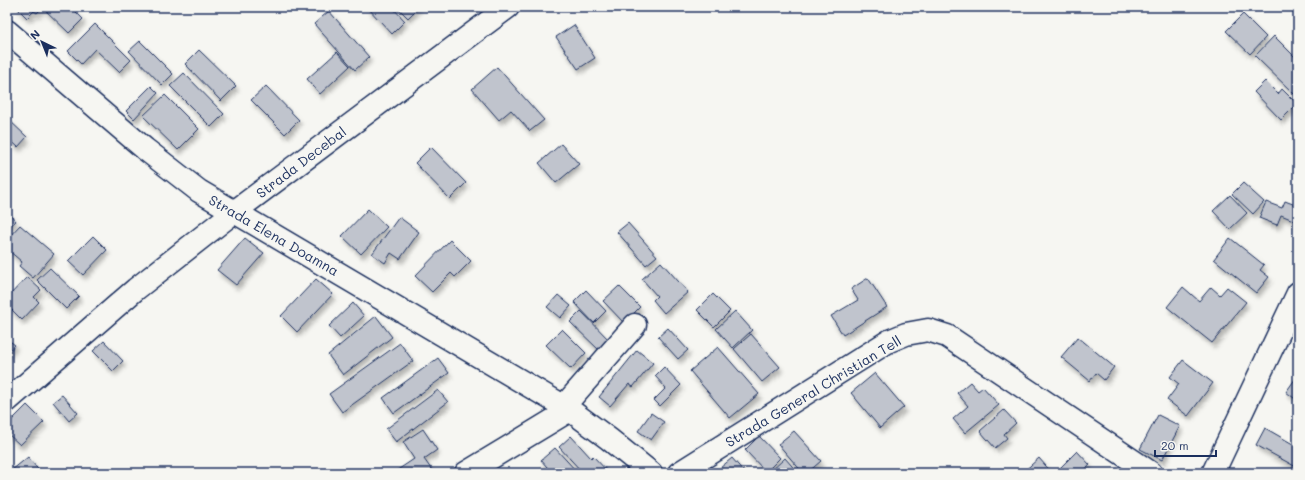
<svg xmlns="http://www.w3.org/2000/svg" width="1305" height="480" font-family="Mali,sans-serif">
<defs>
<filter id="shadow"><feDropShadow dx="2.5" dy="4.5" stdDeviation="2" flood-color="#0004"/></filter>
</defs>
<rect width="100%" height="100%" fill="#f6f6f2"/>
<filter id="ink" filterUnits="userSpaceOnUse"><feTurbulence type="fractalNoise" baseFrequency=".025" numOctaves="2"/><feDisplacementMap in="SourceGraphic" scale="8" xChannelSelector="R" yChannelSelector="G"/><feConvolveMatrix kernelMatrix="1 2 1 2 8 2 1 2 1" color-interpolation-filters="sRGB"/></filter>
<g filter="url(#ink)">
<path fill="#c0c4cd" stroke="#1b2f5e" filter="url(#shadow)" d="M16,7H43L37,13L34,11L27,18Z
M71,7L83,19L69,33L43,8Z
M367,7H392L405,21L392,34Z
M397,7H419L408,18Z
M329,11L369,57L355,70L314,24Z
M1243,14L1266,37L1250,54L1226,31Z
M95,24L131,60L119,72L95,49L81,64L68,51Z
M574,25L595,58L578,69L556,37Z
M1274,36L1298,60V90L1294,94L1255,56Z
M140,41L173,74L162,85L129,51Z
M199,50L236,86L221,101L185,64Z
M337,52L350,66L320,94L307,79Z
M497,67L544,120L530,131L511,110L499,120L472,89Z
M184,73L224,114L211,127L170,86Z
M1265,81L1278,94L1282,89L1297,104L1281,120L1254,92Z
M151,86L158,93L134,119L126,111Z
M266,86L299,120L285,134L251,100Z
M165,95L199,129L178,150L143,116Z
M7,118L27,137L18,147L7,137Z
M561,144L579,164L556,183L539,163Z
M431,147L466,183L450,199L415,163Z
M1243,183L1264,202L1253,214L1232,194Z
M1230,195L1247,213L1230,229L1213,211Z
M1285,201L1298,206V222L1281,215L1277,225L1259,218L1266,202L1282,208Z
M368,209L387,227L361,254L342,236Z
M7,211L16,221L7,229Z
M399,217L419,232L400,259L391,253L385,263L372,254Z
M628,223L657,256L646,265L617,232Z
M20,225L54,254L33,278L19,266L22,262L7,249V239Z
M93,236L107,250L83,275L68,261Z
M245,238L264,253L236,285L217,270Z
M1230,238L1264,265L1260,270L1269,277L1256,293L1214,259Z
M450,240L471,261L455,277L451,273L432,292L415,276Z
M661,262L688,292L664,313L653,300L657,296L642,279Z
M50,268L79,296L66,309L37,280Z
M27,277L41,290L34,297L39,302L22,320L7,305V298Z
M868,278L887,307L843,335L831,316L858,300L851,289Z
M316,279L333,294L297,332L281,316Z
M619,286L640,307L624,323L603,301Z
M1183,287L1199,301L1211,287L1220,295L1227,287L1246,302L1212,343L1167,307Z
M586,290L606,311L594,323L574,302Z
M713,294L730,311L714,327L697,310Z
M558,295L571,306L560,318L547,307Z
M353,303L364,316L340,338L329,326Z
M581,311L611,342L601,352L570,322Z
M735,311L752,330L733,348L716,329Z
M376,316L392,337L343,375L328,355Z
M668,328L688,350L678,359L658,337Z
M562,329L586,353L571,369L546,345Z
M751,334L780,367L762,382L734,349Z
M1078,337L1114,367L1104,380L1096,373L1090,381L1061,357Z
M7,339L15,345L7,354Z
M104,341L123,361L113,371L93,351Z
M400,343L413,361L342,412L329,394Z
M718,347L759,394L730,418L690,371Z
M637,350L653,363L633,387L629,384L610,406L599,397Z
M438,358L449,373L394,413L383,398Z
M1183,360L1213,383L1188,416L1167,400L1179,384L1170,377Z
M664,367L681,385L660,406L654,400L666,388L655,376Z
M875,373L904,407L880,428L851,393Z
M1298,375V401L1286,392Z
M970,382L978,391L983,387L999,405L965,433L953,419L968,406L957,393Z
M438,390L448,402L396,442L386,429Z
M62,395L78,413L69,421L53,402Z
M27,405L44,422L20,445L7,433V425Z
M1004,410L1016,423L1004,434L1007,438L995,448L980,431Z
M651,413L664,422L651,440L638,431Z
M1158,415L1180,426L1162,460L1140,449Z
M1265,428L1298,447V468L1256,445Z
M423,429L437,450L424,459L434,473H393L414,459L403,442Z
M794,431L821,461L807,473H803L778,444Z
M571,436L591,458L593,456L609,473H583L559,447Z
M759,436L780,458L766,472L745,450Z
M555,448L578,473H552L541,460Z
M1077,451L1090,465L1081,473H1055Z
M28,457L41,473H15L12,470Z
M732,458L745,473H714Z
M785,458L798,473H769Z
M1039,458L1052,473H1022Z"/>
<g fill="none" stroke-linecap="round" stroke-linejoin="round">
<defs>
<path id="minor" d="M7,31L145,149L199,191L570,410L609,439L651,473
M7,401L136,289L234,212L508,7
M564,406L635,325
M466,473L570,410
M679,473L889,341L906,334L928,330L947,336L1151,473"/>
<path id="tertiary" d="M1213,473L1298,293"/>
</defs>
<use href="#minor" stroke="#1b2f5e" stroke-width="25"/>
<use href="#tertiary" stroke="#1b2f5e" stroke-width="25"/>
<use href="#minor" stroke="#f6f6f2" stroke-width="22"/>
<use href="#tertiary" stroke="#f6f6f2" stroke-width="22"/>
</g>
</g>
<g text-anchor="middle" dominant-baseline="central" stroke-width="3.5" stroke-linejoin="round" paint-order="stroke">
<g font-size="14" fill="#1b2f5e" stroke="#f6f6f2">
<text transform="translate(301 162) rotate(-37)">Strada Decebal</text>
<text transform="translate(274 235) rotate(30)">Strada Elena Doamna</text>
<text transform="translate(813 391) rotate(-31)">Strada General Christian Tell</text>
</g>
</g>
<rect width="1305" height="480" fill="none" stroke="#f6f6f2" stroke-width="24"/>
<rect x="12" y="12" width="1281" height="456" fill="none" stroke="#1b2f5e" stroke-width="1.5" filter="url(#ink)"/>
<g transform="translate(42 42) rotate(317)" stroke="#f6f6f2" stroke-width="3" paint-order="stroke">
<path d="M0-3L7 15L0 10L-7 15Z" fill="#1b2f5e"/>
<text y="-6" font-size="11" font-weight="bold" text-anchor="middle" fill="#1b2f5e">N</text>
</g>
<path d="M1155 450v6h61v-6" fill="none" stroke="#1b2f5e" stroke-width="2"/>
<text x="1161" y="450" font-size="12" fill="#1b2f5e" stroke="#f6f6f2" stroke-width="3" paint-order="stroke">20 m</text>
</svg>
